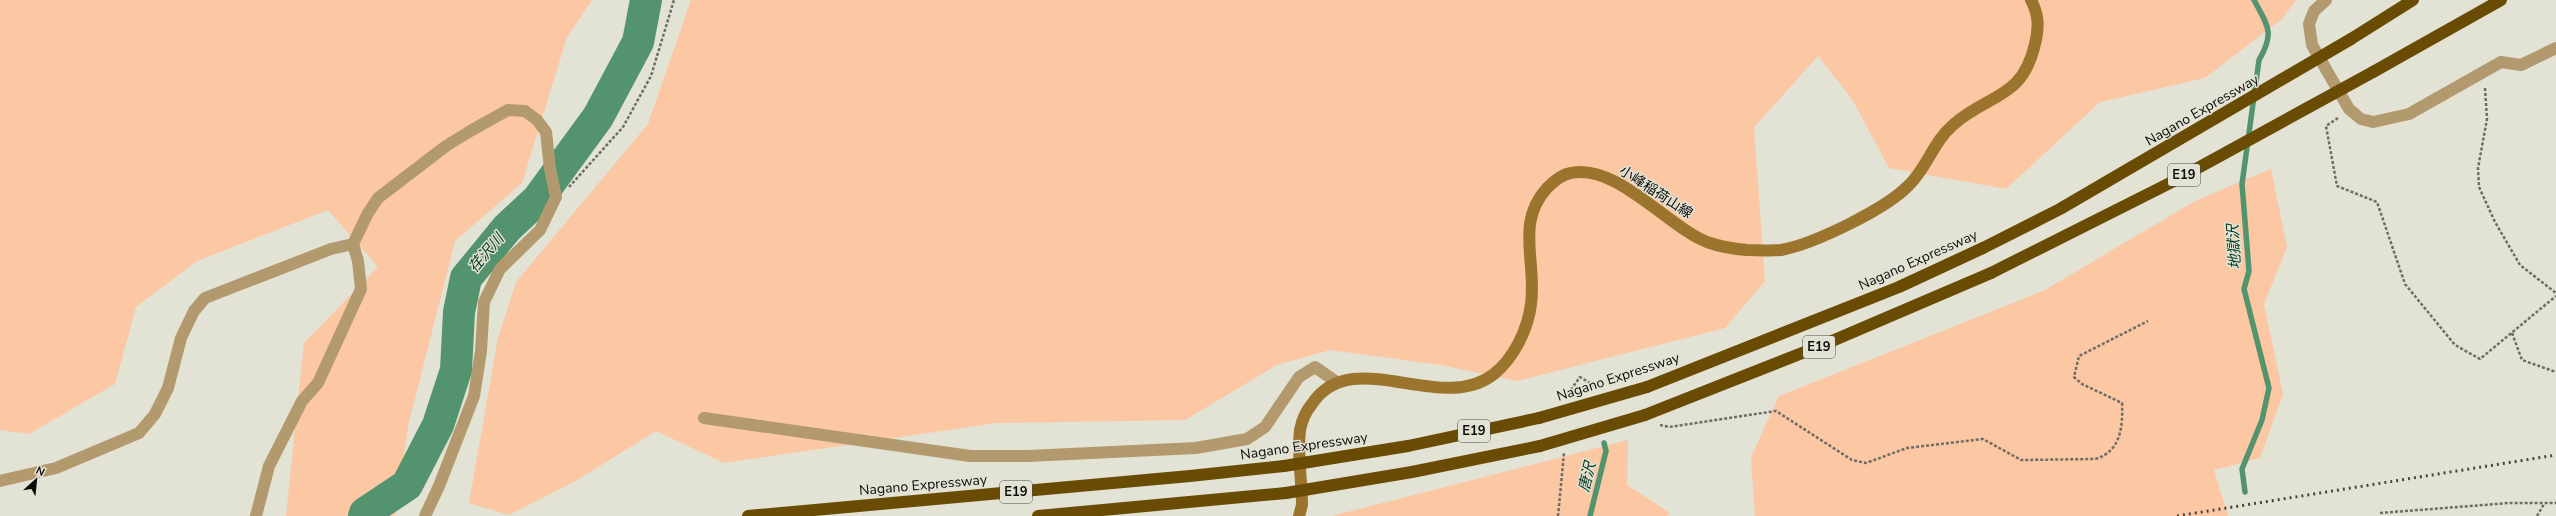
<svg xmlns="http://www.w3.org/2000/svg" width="2556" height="516" font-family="'Nunito Sans','Noto Sans JP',sans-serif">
<rect width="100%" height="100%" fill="#e2e2d5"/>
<path fill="#fcc7a3" d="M0,0H592L567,37L522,183L455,241L409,422L395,516H286L304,343L378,267L328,210L197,261L136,307L115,384L29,434L0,430Z
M691,0H2296L2283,18L2205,78L2100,102L2006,189L1889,168L1852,99L1818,56L1754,127L1765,281L1725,328L1517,381L1441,365L1330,350L1277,365L1185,420L996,423L724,463L656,431L574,482L509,515L469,503L498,338L516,282L648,124Z
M2271,169L2287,247L2264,304L2283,394L2260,458L2214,470L2228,516H1755L1751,457L1779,396L2045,290L2195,201Z
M1628,440L1627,485L1670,513L1666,516H1332Z"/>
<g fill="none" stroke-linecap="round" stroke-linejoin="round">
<path stroke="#53936e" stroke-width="5.5" d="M2245,492L2242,469L2262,420L2269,388L2244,289L2249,271L2242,184L2259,60C2275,33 2268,26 2254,0
M1590,516L1606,451L1604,443"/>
<path stroke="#53936e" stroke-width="32" d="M364,516L365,513L407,485L438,425L456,370L459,312L466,278L507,228L538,199L598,117L638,42L646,0"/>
<path stroke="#6d6d65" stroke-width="2.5" stroke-dasharray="3 2" stroke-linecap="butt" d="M2485,88L2487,119L2478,168L2479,187L2495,222L2520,265L2556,293
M2338,118L2326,126L2337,186L2377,202L2405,284L2455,345L2480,359L2556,296
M569,187L623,127L651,76L674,0
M2512,333L2522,360L2556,372
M1568,394L1580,377L1596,387
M1660,425L1669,427L1776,411L1852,460L1866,463L1907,448L1983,439L2021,460L2095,459C2121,452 2123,426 2122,403L2082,384L2074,377L2079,356L2148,321
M2380,513L2509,503H2556
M1558,516L1564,453
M2537,516L2544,504"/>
<path stroke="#b3996e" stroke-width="12" d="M2326,0L2314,11L2309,24L2312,45L2349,109L2361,119L2373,122L2409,114L2501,62L2521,65L2556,48
M704,418L970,456H1028L1196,448L1247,439L1265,427L1299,377L1315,367L1335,381
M0,481L56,468L139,433L155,414L168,388L181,338L194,311L205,298L331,249L353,244
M256,516L269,466L302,401L318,383L361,289L358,261L353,244L368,213L378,198L446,146L472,130L508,110L525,111L537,120L546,132L550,169L556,197L540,230L500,269L484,302L481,351L474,396L439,486L425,516"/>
<path stroke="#9b752d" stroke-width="12" d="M1299,516L1302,505C1302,481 1297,454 1300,430C1302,420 1306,411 1312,404C1352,343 1441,416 1494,374C1514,358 1528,329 1531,304C1537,262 1515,223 1547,188C1553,182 1563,174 1571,173C1616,163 1667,226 1707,242C1718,246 1735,249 1747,250C1757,250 1771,251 1781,250C1814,244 1886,209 1909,185C1927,168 1933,142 1953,125C1989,93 2022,100 2035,44C2039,28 2039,15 2031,0"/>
<path stroke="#6a4b04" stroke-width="12" d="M2351,39L2413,0
M2373,72L2501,0
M1647,387L1899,287L1983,248
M1645,415L1825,344L1991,273
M1408,446L1539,418
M1412,472L1540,446
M748,516L1190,476L1284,466
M1038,516L1286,493"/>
<path stroke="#474740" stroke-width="3" stroke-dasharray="2 4" stroke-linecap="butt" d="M2177,516L2556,455"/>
<path stroke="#6a4b04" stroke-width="12" d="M1983,248L2060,209L2351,39
M1991,273L2176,180L2373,72
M1539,418L1647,387
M1540,446L1645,415
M1284,466L1408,446
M1286,493L1412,472"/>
</g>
<g text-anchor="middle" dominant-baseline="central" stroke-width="3" stroke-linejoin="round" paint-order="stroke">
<g fill="#e2e2d5" stroke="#4c4c46" stroke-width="1">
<rect x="2168" y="164" width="32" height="22" rx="3"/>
<rect x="1803" y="336" width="32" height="22" rx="3"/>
<rect x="1458" y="420" width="32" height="22" rx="3"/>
<rect x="1000" y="481" width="32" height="22" rx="3"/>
</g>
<g font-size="13" font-weight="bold" fill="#0c0c08">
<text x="2184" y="175">E19</text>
<text x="1819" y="347">E19</text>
<text x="1474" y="431">E19</text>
<text x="1016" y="492">E19</text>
</g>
<g font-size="14" fill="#0c0c08" stroke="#e2e2d5">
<text transform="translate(2202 110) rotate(-30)">Nagano Expressway</text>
<text transform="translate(1656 192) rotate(33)">小峰稲荷山線</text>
<text transform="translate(1918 260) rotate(-24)">Nagano Expressway</text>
<text transform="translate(1618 377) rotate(-18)">Nagano Expressway</text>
<text transform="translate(1304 446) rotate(-8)">Nagano Expressway</text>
<text transform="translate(923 485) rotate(-5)">Nagano Expressway</text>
</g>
<g font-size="15" font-style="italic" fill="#063c23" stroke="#e2e2d5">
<text transform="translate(2234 247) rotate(-93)">地獄沢</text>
<text transform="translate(486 253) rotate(-50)">荏沢川</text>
<text transform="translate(1587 477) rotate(-76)">唐沢</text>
</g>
</g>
<g transform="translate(36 480) rotate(27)" stroke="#e2e2d5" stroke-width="3" paint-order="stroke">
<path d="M0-3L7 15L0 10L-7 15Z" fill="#0c0c08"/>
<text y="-6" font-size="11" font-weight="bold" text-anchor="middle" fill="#0c0c08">N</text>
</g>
</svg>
